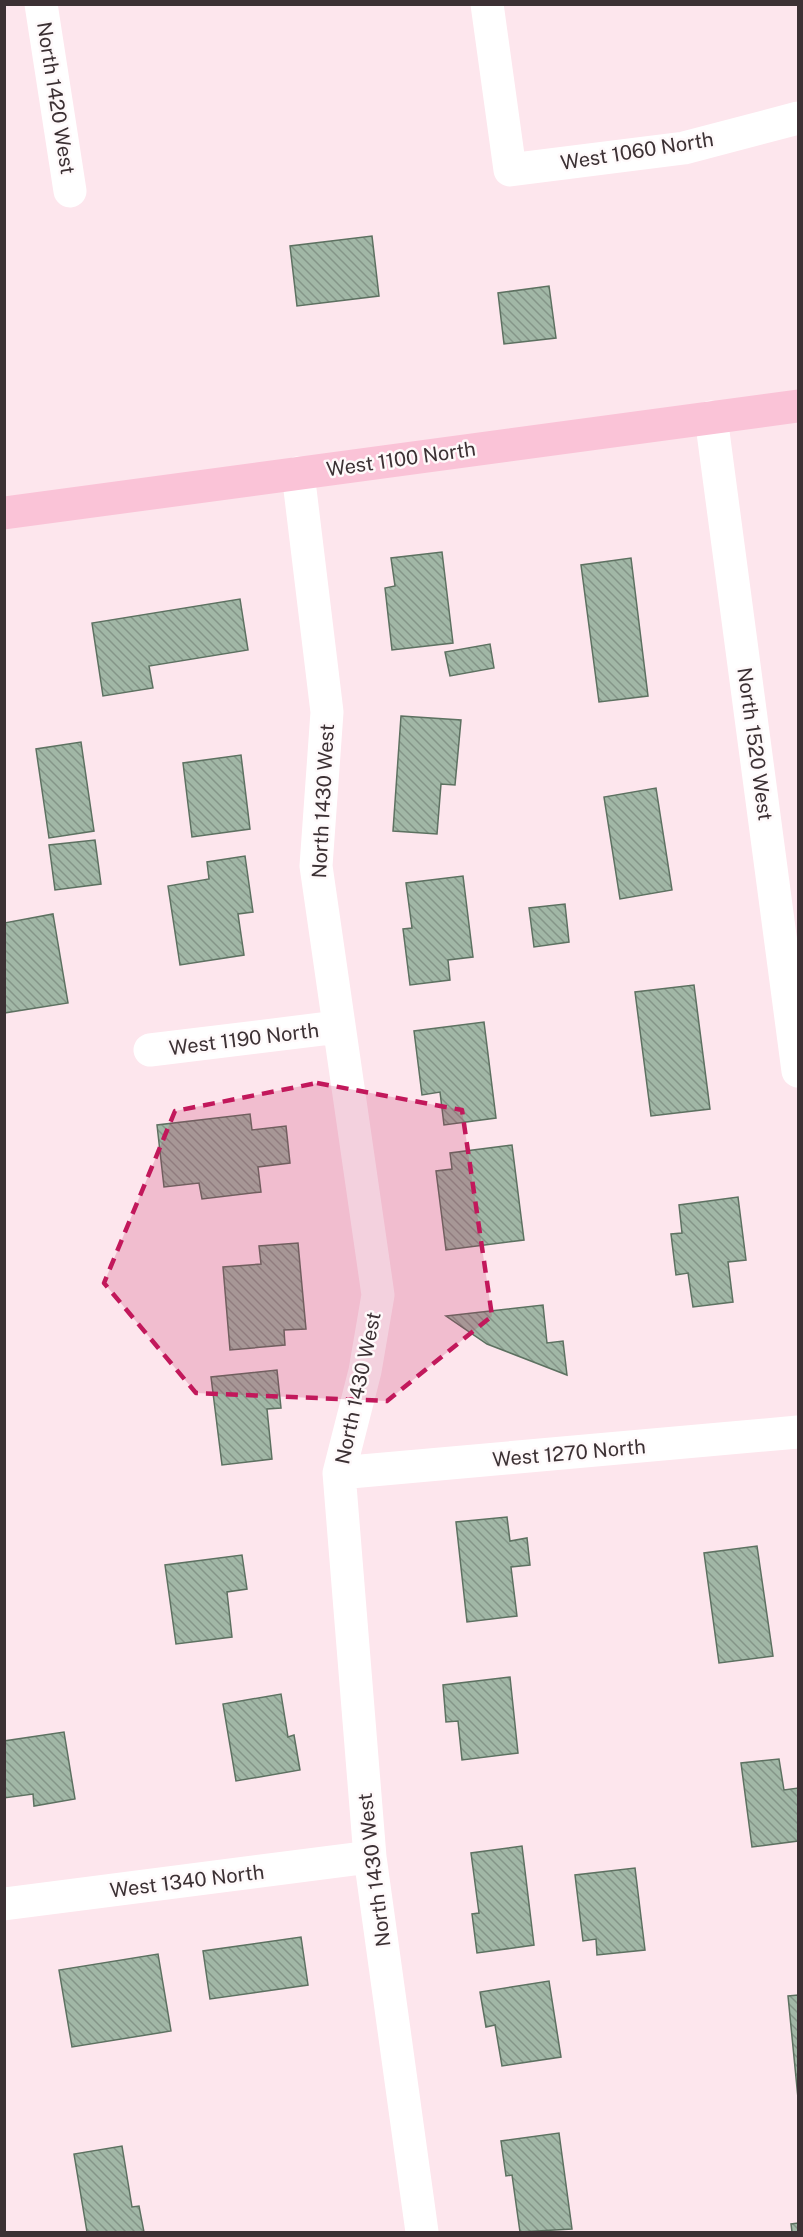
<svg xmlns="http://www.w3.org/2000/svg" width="803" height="2237" font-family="'Public Sans',sans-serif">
<defs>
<pattern id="building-back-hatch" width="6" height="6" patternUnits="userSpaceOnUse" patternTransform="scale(1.5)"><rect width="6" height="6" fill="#a1b7a6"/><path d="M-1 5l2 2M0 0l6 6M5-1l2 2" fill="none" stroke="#849588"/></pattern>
</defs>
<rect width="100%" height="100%" fill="#fde6ed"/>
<path fill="url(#building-back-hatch)" stroke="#5d7161" stroke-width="1.5" d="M372,236L379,296L297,306L290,246Z
M549,286L556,338L504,344L498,293Z
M442,552L453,643L392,650L385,588L395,586L391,558Z
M631,558L648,696L599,702L581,565Z
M240,599L248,650L149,666L153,688L103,696L92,623Z
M490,644L494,668L450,676L445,652Z
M401,716L461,720L455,785L441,784L437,834L393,831Z
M81,742L94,831L49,838L36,749Z
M241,755L250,829L192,837L183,763Z
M656,788L672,890L620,899L604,797Z
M95,840L101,884L55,890L49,845Z
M245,856L253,912L238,914L244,955L180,965L168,886L209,879L207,862Z
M463,876L473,957L448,960L450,980L410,985L403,929L412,928L406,883Z
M565,904L569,942L534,947L529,908Z
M53,914L68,1003L4,1013V923Z
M694,985L710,1109L651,1116L635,992Z
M484,1022L496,1118L444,1125L440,1092L422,1095L414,1031Z
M250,1114L252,1130L286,1126L290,1163L258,1167L261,1192L202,1199L199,1183L164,1187L157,1125Z
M512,1145L524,1240L446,1250L436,1171L452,1169L450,1153Z
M738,1197L746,1260L728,1262L733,1302L693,1307L688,1273L676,1275L671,1234L682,1233L679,1205Z
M298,1243L306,1329L284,1330L285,1345L230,1350L223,1267L261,1264L259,1246Z
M543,1305L547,1343L563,1341L567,1375L487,1344L446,1316Z
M277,1370L281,1408L267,1409L272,1459L222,1465L211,1377Z
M507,1517L510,1541L527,1538L530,1565L511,1567L517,1616L467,1622L456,1522Z
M757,1546L773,1656L719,1663L704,1553Z
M242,1555L247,1589L227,1592L232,1637L176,1644L165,1565Z
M510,1677L518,1753L462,1760L458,1721L446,1722L443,1685Z
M281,1694L288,1737L294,1735L300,1770L236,1781L223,1704Z
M64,1732L75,1799L34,1806L33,1794L4,1798V1741Z
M779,1759L784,1790L798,1788V1841L752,1847L741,1763Z
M522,1846L534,1945L477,1953L472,1914L479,1913L471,1853Z
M635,1868L645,1950L597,1955L596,1939L583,1941L575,1875Z
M301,1937L308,1985L210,1999L203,1951Z
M158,1954L171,2031L72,2047L59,1970Z
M549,1981L561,2057L502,2066L495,2025L486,2027L480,1992Z
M798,1995V2098L788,1996Z
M559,2133L572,2229L520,2232L512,2175L506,2176L501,2141Z
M122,2146L132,2207L139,2206L144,2232H87L74,2154Z
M798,2223V2232H792L791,2224Z"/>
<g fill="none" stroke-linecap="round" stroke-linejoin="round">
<path stroke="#fff" stroke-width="33" d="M41,4L70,191
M487,4L510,170L684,148L798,118
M711,417L798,1071
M298,473L327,712L316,866L378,1295L365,1371L339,1473L370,1857L422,2232
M150,1050L338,1027
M339,1473L798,1432
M4,1904L370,1857"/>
<path stroke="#fac3d7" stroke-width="33" d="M4,513L798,406"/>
</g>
<path fill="#c2185b" fill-opacity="0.2" stroke="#c2185b" stroke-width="4.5" stroke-dasharray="12 8" stroke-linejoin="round" d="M317,1083L462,1110L492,1316L387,1401L196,1393L104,1283L175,1111Z"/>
<g text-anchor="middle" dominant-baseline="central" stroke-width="5" stroke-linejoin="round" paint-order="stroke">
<g font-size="20" fill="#3c3134" stroke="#fef9fa">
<text transform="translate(56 98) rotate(81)">North 1420 West</text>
<text transform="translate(637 151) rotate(-9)">West 1060 North</text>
<text transform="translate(401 459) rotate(-8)">West 1100 North</text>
<text transform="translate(755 744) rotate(82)">North 1520 West</text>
<text transform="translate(323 801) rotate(-87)">North 1430 West</text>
<text transform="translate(244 1039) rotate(-7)">West 1190 North</text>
<text transform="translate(358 1388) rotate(-78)">North 1430 West</text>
<text transform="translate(569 1453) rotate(-5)">West 1270 North</text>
<text transform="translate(374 1870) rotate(-97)">North 1430 West</text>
<text transform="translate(187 1881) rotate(-7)">West 1340 North</text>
</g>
</g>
<rect width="803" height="2237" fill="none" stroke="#3c3134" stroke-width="12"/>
</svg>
